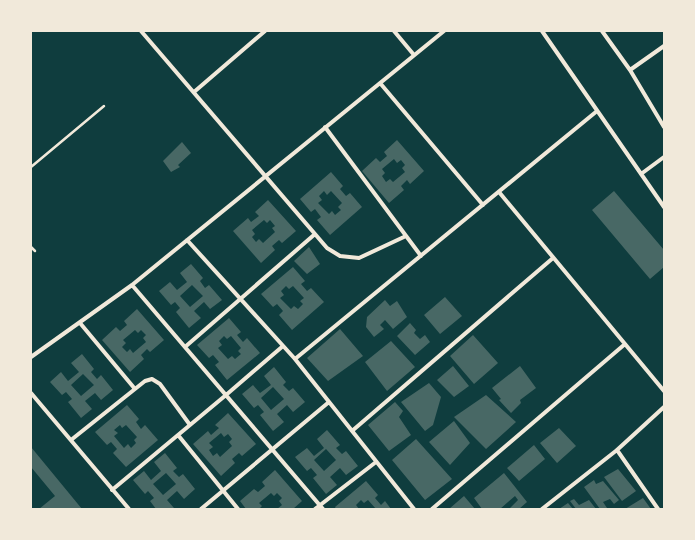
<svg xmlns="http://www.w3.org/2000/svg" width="695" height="540" font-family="Arial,sans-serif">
<rect width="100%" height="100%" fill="#0f3d3e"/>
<path fill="#486865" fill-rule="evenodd" d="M397,140L424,171L410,184L407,180L401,186L404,190L389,203L362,171L376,158L380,162L387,156L384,152ZM394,159L397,163L401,160L405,165L402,168L405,172L393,182L390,179L386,182L382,176L385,173L382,169Z
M182,142L191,153L178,165L180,167L171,172L163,161Z
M331,172L343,186L340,189L346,196L350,193L362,207L330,235L317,220L321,217L315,209L311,212L300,199ZM324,191L327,195L331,191L342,203L338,207L341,210L335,215L332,211L329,214L318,203L322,200L319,196Z
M614,191L664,250V267L650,279L592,210Z
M268,200L296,231L282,243L279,240L272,246L275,250L261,263L233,231L248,218L251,222L259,216L255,212ZM264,220L267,223L270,220L275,226L272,228L275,232L263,243L259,239L256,242L252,237L255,234L252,230Z
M309,247L320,264L307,274L294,261Z
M191,264L203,278L200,281L205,288L209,285L222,300L210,309L204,302L194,311L201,318L189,328L176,312L180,308L175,302L171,305L159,291L170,282L177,290L187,282L180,273ZM192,285L203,296L190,307L180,296Z
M293,267L305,281L301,284L307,291L311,288L324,302L292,330L279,315L283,311L277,304L273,307L261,294ZM286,286L289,289L293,286L304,298L300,301L303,304L298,309L294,306L291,309L280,298L284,295L281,291Z
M445,297L462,316L440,334L424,315Z
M385,300L390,306L397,301L407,317L393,329L385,320L380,325L384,329L374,337L366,327L367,317Z
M137,309L164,340L150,352L147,349L141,355L144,359L130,372L102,340L116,327L120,331L127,325L124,321ZM135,330L138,333L141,330L146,335L143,338L146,342L133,353L130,349L127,352L122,347L126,343L123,340Z
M229,318L241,332L237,335L243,342L247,338L260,353L227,380L215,365L219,362L213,355L209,358L197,345ZM224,336L227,339L231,336L241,348L238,351L241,354L235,359L232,356L228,359L218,348L222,345L219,341Z
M410,323L416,330L414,333L420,339L425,335L430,342L415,355L397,336Z
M340,329L363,356L328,381L307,358Z
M473,335L498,363L474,384L450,356Z
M391,341L415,367L387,391L365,362Z
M82,354L94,369L91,372L97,379L101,375L113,390L101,400L95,393L85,401L92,409L81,418L68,402L72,399L66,392L62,395L50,382L61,372L68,381L79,372L71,363ZM83,374L94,385L81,396L71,385Z
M453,366L469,386L454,397L437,380Z
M520,366L536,388L520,400L521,403L511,413L499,400L501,399L492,388Z
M274,367L286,382L283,385L289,391L293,388L305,402L293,412L287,405L277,414L284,422L273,431L260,415L264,412L258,405L254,408L242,394L253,385L260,393L271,385L264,376ZM273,387L284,399L271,410L261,398Z
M429,383L441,397L433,425L425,431L401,402Z
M486,395L516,422L486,449L454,417Z
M395,402L403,411L399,417L411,435L389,451L368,425Z
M127,405L139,419L136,422L141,429L145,425L158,440L126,467L113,453L117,449L111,442L107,445L95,432ZM120,425L122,428L126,425L137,437L134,440L136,443L131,448L128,444L124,448L114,436L118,433L114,430Z
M228,413L256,444L242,456L239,453L232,459L235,463L221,476L193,444L208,431L211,435L219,428L215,425ZM221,433L224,437L228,434L232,439L229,442L232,446L220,457L217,453L213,456L209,450L213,447L209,443Z
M454,421L470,443L450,465L429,442Z
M559,428L576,446L557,463L540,443Z
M327,430L340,445L336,448L342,454L346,451L358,466L346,475L340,468L330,477L337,485L326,494L313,478L317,475L311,468L307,471L295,457L307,448L314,456L324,448L317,439ZM326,449L336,460L324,471L314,460Z
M416,439L452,479L425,500L392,460Z
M534,445L545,459L519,481L507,468Z
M31,447L82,509H39L55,496L31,467Z
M165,453L177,468L173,471L179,477L183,474L195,489L184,499L177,491L167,500L174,508L173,509H156L150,501L154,498L148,491L145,494L133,480L144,471L151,480L161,471L154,462ZM166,473L176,484L163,495L153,484Z
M618,469L636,491L622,501L604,477Z
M275,470L302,501L293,509H277L282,505L279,501L282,498L277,493L274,496L271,493L259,503L262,506L259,509H246L240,501L254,489L258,492L265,486L262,482Z
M504,473L527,502L519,509H509L518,500L515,496L500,509H482L474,498Z
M594,480L596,484L603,481L619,500L614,504L610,499L603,502L607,508L600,509L584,487Z
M366,481L378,495L375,498L381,505L385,501L391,509H376L368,500L364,503L361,500L356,505L359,509H336L335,507Z
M464,496L475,509H449Z
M643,498L651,509H625Z
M574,499L579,505L589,500L596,509H576L570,501Z
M568,503L573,509H559Z"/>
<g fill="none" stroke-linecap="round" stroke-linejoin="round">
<path stroke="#f1e9da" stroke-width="2.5" d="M31,167L104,106
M31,247L35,251"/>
<path stroke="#f1e9da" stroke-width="4" d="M141,31L327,248L340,256L359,258L406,236
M394,31L414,55
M542,31L664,207
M602,31L630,70L664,127
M630,70L664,46
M380,83L483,205
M194,92L265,31
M325,127L421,256
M641,174L664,157
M499,192L664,391
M187,240L295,359L414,509
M132,285L323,509
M80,323L135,389
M185,347L315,234
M31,357L132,285L444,31
M295,359L597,111
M31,393L129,509
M352,431L553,258
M178,435L238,509
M71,440L145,381L152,379L160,384L190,425
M617,450L658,509
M112,490L226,395L283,346
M201,509L329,402
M315,509L376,462
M432,509L625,344
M542,509L617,450L664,407"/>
</g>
<rect width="695" height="540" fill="none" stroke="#f1e9da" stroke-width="64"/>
</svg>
